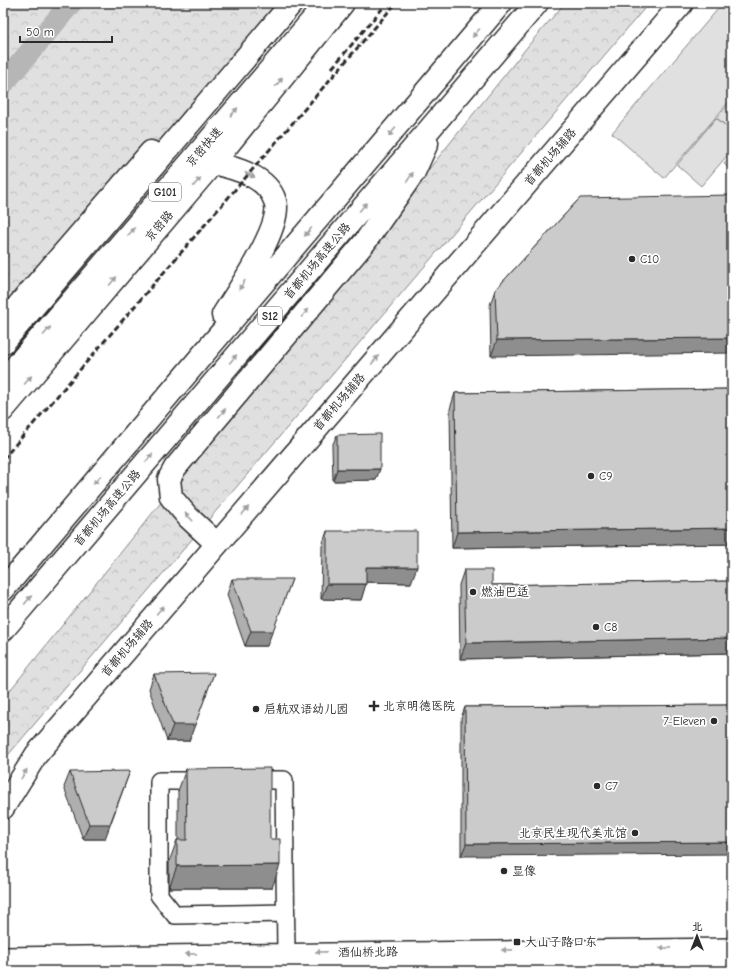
<svg xmlns="http://www.w3.org/2000/svg" width="735" height="974" font-family="'Comic Neue','LXGW WenKai TC',sans-serif">
<defs>
<pattern id="forest-crowns" width="20" height="18" patternUnits="userSpaceOnUse"><rect width="20" height="18" fill="#e0e0e0"/><path d="M2 6a3 3 0 1 1 6 0M12 15a3 3 0 1 1 6 0" fill="none" stroke="#c0c0c0"/></pattern>
</defs>
<rect width="100%" height="100%" fill="#fff"/>
<filter id="ink" filterUnits="userSpaceOnUse"><feTurbulence type="fractalNoise" baseFrequency=".025" numOctaves="2"/><feDisplacementMap in="SourceGraphic" scale="8" xChannelSelector="R" yChannelSelector="G"/><feConvolveMatrix kernelMatrix="1 2 1 2 8 2 1 2 1" color-interpolation-filters="sRGB"/></filter>
<g filter="url(#ink)">
<path fill="url(#forest-crowns)" stroke="#868686" d="M3,3H281L3,328Z
M565,3H649L3,761V699L532,41Z"/>
<path fill="#e0e0e0" stroke="#868686" d="M723,3H732V98L664,178L612,133Z
M732,100V131L717,118Z
M716,118L732,131V150L701,186L677,165Z
M732,154V171L724,164Z"/>
<g fill="none" stroke-linecap="round" stroke-linejoin="round">
<path stroke="#b6b6b6" stroke-width="22" d="M3,84L71,3"/>
<defs>
<path id="minor" d="M247,780H284L286,953
M205,781H159V895L175,915L285,913
M3,956L732,947
M3,971L732,962"/>
<path id="major" d="M3,323L151,152
M3,410L213,163L343,3
M3,808L36,755L682,3"/>
<path id="highway" d="M213,163C235,168 267,176 275,201C284,225 236,294 223,315
M3,343L292,3
M3,381L327,3
M217,544L188,517L171,497L169,479L175,468L365,242L414,172L427,143
M3,590L501,3
M3,630L537,3"/>
</defs>
<use href="#minor" stroke="#2b2b2b" stroke-width="20"/>
<use href="#major" stroke="#2b2b2b" stroke-width="25"/>
<use href="#highway" stroke="#2b2b2b" stroke-width="25"/>
<use href="#minor" stroke="#fff" stroke-width="17"/>
<use href="#major" stroke="#fff" stroke-width="22"/>
<use href="#highway" stroke="#fff" stroke-width="22"/>
<path stroke="#2b2b2b" stroke-width="3" stroke-dasharray="6 3" stroke-linecap="butt" d="M332,68L387,3
M3,459L396,3"/>
</g>
<path fill="#afafaf" stroke="#2b2b2b" d="M580,198L491,356L490,305L495,290Z
M732,389V544L452,548L450,409L455,393Z
M337,435L376,480L333,481L332,446Z
M327,531L411,583L366,582L361,600L321,599L322,546Z
M464,570L492,585L732,581V653L460,659L459,585Z
M232,579L267,646H245L227,595Z
M154,674L189,741H167L149,689Z
M732,705L461,856V718L465,707Z
M186,769L270,839L272,888H169V862L177,840H178V791Z
M70,772L105,839H83L64,787Z"/>
<path fill="#8e8e8e" stroke="#2b2b2b" d="M732,338V353L491,356L497,340Z
M337,469H380L376,480L333,481Z
M732,528V544L452,548L457,532Z
M366,567H417L411,583L361,582Z
M292,579L267,646H245L251,631Z
M327,584H366L361,600L321,599Z
M732,638V653L460,659L466,643Z
M214,673L189,741H167L173,725Z
M130,771L105,839H83L89,824Z
M732,842V854L461,856L466,844Z
M280,865L272,888H169L177,866Z"/>
<path fill="#cbcbcb" stroke="#2b2b2b" d="M732,195V338L497,340L495,290L580,198Z
M732,389V528L457,532L455,393Z
M380,434V469H337V435Z
M327,531H417V567H366V584H327Z
M464,570H492V585L732,581V638L466,643Z
M232,579H292L273,631H251Z
M214,673L195,725H173L154,674Z
M732,705V842L466,844L465,707Z
M270,768V839H280V865L177,866V840H187L186,769Z
M130,771L110,824H89L70,772Z"/>
<defs><path id="oneway-solid" d="M-6-.8H1V-3.2L6.5 0L1 3.2V.8H-6Z"/></defs>
<g fill="#a0a0a0">
<use href="#oneway-solid" transform="translate(476 33) rotate(130)"/>
<use href="#oneway-solid" transform="translate(279 82) rotate(-51)"/>
<use href="#oneway-solid" transform="translate(234 112) rotate(-49)"/>
<use href="#oneway-solid" transform="translate(392 132) rotate(130)"/>
<use href="#oneway-solid" transform="translate(250 175) rotate(28)"/>
<use href="#oneway-solid" transform="translate(410 177) rotate(-56)"/>
<use href="#oneway-solid" transform="translate(197 182) rotate(-50)"/>
<use href="#oneway-solid" transform="translate(363 207) rotate(-50)"/>
<use href="#oneway-solid" transform="translate(131 232) rotate(-49)"/>
<use href="#oneway-solid" transform="translate(308 232) rotate(130)"/>
<use href="#oneway-solid" transform="translate(113 281) rotate(-50)"/>
<use href="#oneway-solid" transform="translate(242 285) rotate(123)"/>
<use href="#oneway-solid" transform="translate(305 313) rotate(-50)"/>
<use href="#oneway-solid" transform="translate(47 331) rotate(-49)"/>
<use href="#oneway-solid" transform="translate(233 359) rotate(-50)"/>
<use href="#oneway-solid" transform="translate(375 360) rotate(-49)"/>
<use href="#oneway-solid" transform="translate(28 380) rotate(-50)"/>
<use href="#oneway-solid" transform="translate(222 413) rotate(-50)"/>
<use href="#oneway-solid" transform="translate(149 458) rotate(-50)"/>
<use href="#oneway-solid" transform="translate(97 480) rotate(131)"/>
<use href="#oneway-solid" transform="translate(245 511) rotate(-49)"/>
<use href="#oneway-solid" transform="translate(189 517) rotate(-134)"/>
<use href="#oneway-solid" transform="translate(28 600) rotate(-50)"/>
<use href="#oneway-solid" transform="translate(160 610) rotate(-49)"/>
<use href="#oneway-solid" transform="translate(24 774) rotate(-58)"/>
<use href="#oneway-solid" transform="translate(665 948) rotate(179)"/>
<use href="#oneway-solid" transform="translate(507 950) rotate(179)"/>
<use href="#oneway-solid" transform="translate(321 952) rotate(179)"/>
<use href="#oneway-solid" transform="translate(191 954) rotate(179)"/>
</g>
</g>
<g fill="#2b2b2b" stroke="#fff" stroke-width="1.5">
<circle cx="632" cy="259" r="4"/>
<circle cx="591" cy="476" r="4"/>
<circle cx="473" cy="592" r="4"/>
<circle cx="596" cy="627" r="4"/>
<path d="M372 700h4v4h4v4h-4v4h-4v-4h-4v-4h4z"/>
<circle cx="256" cy="709" r="4"/>
<circle cx="714" cy="721" r="4"/>
<circle cx="597" cy="786" r="4"/>
<circle cx="635" cy="833" r="4"/>
<circle cx="504" cy="871" r="4"/>
<rect x="513" y="938" width="8" height="8" rx="2"/>
</g>
<g text-anchor="middle" dominant-baseline="central" stroke-width="3.5" stroke-linejoin="round" paint-order="stroke">
<g fill="#fff" stroke="#6b6b6b" stroke-width="1">
<rect x="149" y="183" width="32" height="18" rx="3"/>
<rect x="258" y="307" width="24" height="18" rx="3"/>
</g>
<g font-size="11" font-weight="bold" fill="#2b2b2b">
<text x="165" y="192">G101</text>
<text x="270" y="316">S12</text>
</g>
<g font-size="12" fill="#2b2b2b" stroke="#fff">
<text transform="translate(204 147) rotate(-49)">京密快速</text>
<text transform="translate(550 157) rotate(-49)">首都机场辅路</text>
<text transform="translate(159 226) rotate(-50)">京密路</text>
<text transform="translate(317 261) rotate(-50)">首都机场高速公路</text>
<text transform="translate(339 402) rotate(-49)">首都机场辅路</text>
<text transform="translate(107 508) rotate(-50)">首都机场高速公路</text>
<text transform="translate(127 648) rotate(-49)">首都机场辅路</text>
<text transform="translate(368 952) rotate(-1)">酒仙桥北路</text>
</g>
<g font-size="12" fill="#2b2b2b" stroke="#fff" text-anchor="start">
<text x="640" y="259">C10</text>
<text x="599" y="476">C9</text>
<text x="481" y="592">燃油巴适</text>
<text x="604" y="627">C8</text>
<text x="383" y="706">北京明德医院</text>
<text x="264" y="709">启航双语幼儿园</text>
<text x="706" y="721" text-anchor="end">7-Eleven</text>
<text x="605" y="786">C7</text>
<text x="627" y="833" text-anchor="end">北京民生现代美术馆</text>
<text x="512" y="871">显像</text>
<text x="525" y="942">大山子路口东</text>
</g>
</g>
<rect width="735" height="974" fill="none" stroke="#fff" stroke-width="16"/>
<rect x="8" y="8" width="719" height="958" fill="none" stroke="#2b2b2b" stroke-width="1.5" filter="url(#ink)"/>
<g transform="translate(697 936)" stroke="#ffffff" stroke-width="3" paint-order="stroke">
<path d="M0-3L7 15L0 10L-7 15Z" fill="#2b2b2b"/>
<text y="-6" font-size="11" font-weight="bold" text-anchor="middle" fill="#2b2b2b">北</text>
</g>
<path d="M20 36v6h92v-6" fill="none" stroke="#2b2b2b" stroke-width="2"/>
<text x="26" y="36" font-size="12" fill="#2b2b2b" stroke="#ffffff" stroke-width="3" paint-order="stroke">50 m</text>
</svg>
